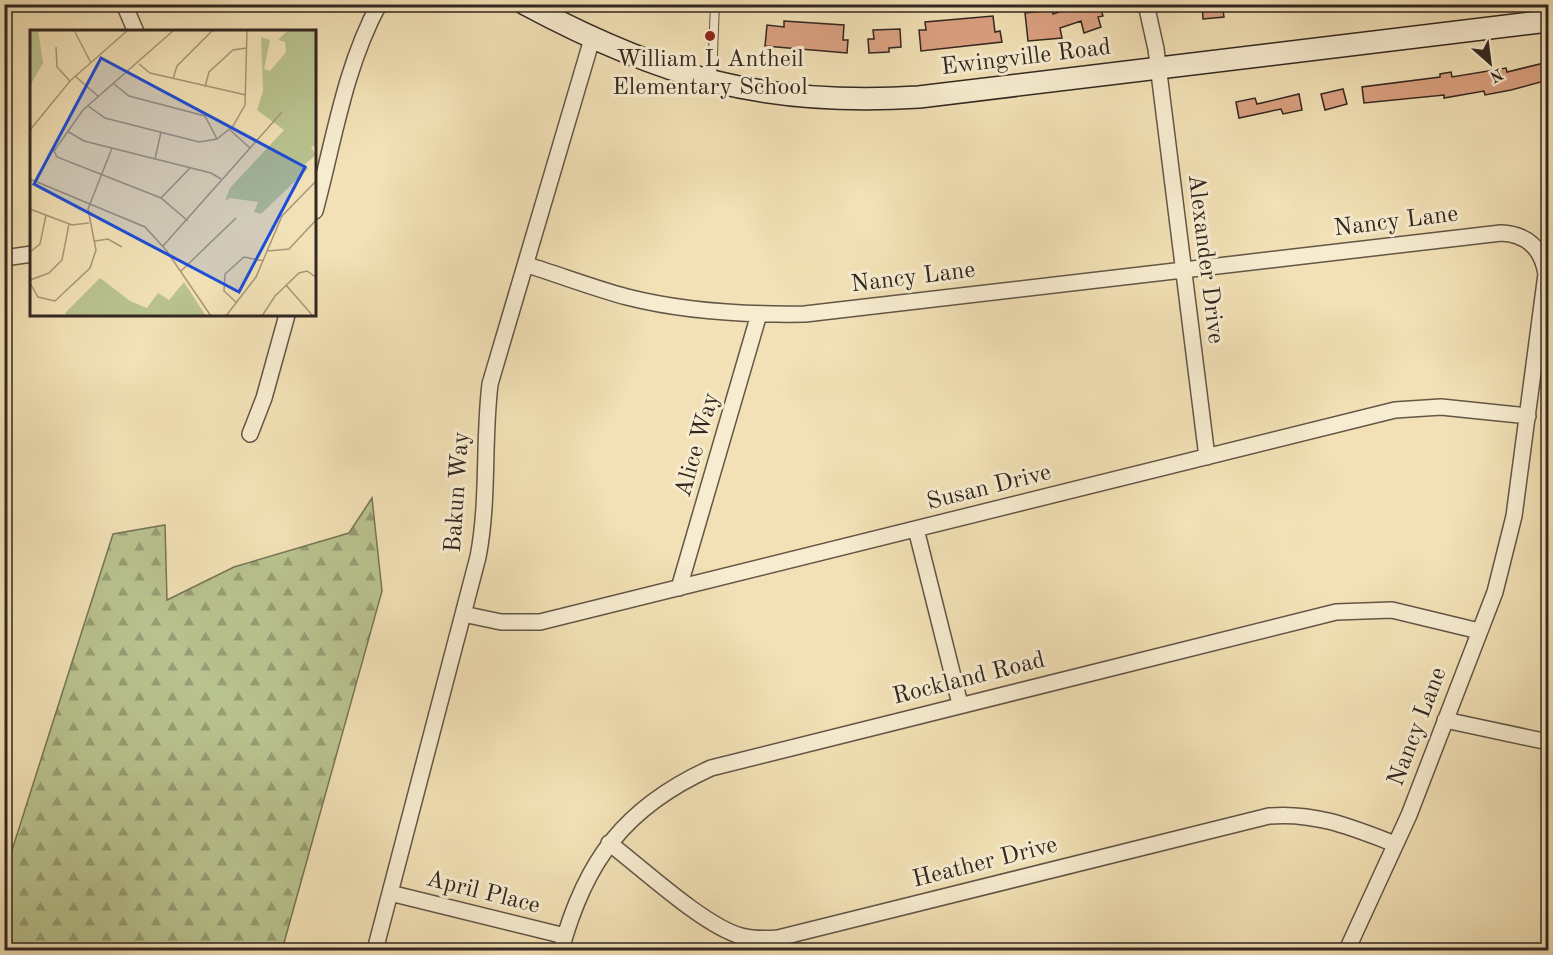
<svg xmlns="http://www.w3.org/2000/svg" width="1553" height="955" font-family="'Old Standard TT',serif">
<defs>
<pattern id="forest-firs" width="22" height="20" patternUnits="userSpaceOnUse" patternTransform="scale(1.5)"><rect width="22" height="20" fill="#b9c38f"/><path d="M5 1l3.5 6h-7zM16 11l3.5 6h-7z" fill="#979e74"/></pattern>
</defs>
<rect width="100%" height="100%" fill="#f2e1b6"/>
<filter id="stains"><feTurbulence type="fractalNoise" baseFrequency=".00333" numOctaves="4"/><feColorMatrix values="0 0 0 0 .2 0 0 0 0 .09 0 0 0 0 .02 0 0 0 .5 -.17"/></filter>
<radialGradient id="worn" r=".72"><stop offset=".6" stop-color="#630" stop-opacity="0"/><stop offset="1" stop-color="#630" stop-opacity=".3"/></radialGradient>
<path fill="url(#forest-firs)" stroke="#767558" stroke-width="1.5" d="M372,498L382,591L282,950H5V872L113,534L165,525L167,600L234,567L349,533Z"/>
<path fill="#dba181" stroke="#332721" stroke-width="1.5" d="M1082,4H1099L1103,16L1098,17L1101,27L1084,33L1081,21L1060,28L1062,38L1028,41L1025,13L1052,10L1053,14Z
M1202,4H1222L1224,17L1203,19Z
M993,16L995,32L1000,31L1002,42L921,51L919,30H926L925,22Z
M784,21L844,25L843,40H848L847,53L765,46L767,25L784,27Z
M900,29L901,47L889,48V52L869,53L868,39H874L873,30Z
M1548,62V80L1511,90L1485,95L1484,91L1444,98V95L1364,103L1362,87L1440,77V74L1451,72L1452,77L1506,68L1507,72Z
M1343,89L1347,104L1325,110L1321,94Z
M1299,94L1302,110L1283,114L1281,109L1239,118L1236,102L1255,98L1257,104Z"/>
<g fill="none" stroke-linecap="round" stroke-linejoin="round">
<defs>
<path id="service" d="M712,78L715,4"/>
<path id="minor" d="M124,4L136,32
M1146,4L1156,49L1207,457
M315,211C334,141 344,69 379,4
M4,258L32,254
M527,265C560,275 593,288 627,297C686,312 745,315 805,314L1501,233C1527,234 1542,248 1546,274L1514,516L1495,592L1409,815L1347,950
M250,434L264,398L287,315
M916,529L960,704
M679,588L759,314
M463,614L501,622H540L1395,410L1441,407L1528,416
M1445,720L1548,742
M609,843C642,868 704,926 741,936C753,939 766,939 778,938L1269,816C1316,812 1353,828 1395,844
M390,893L565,936
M375,950L478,557C489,500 483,442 490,384L592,39
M561,950C585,861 625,807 711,768L1336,612L1392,610L1479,631"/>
<path id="secondary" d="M525,4C661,77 764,107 919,97L1548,21"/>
</defs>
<use href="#service" stroke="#635646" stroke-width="10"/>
<use href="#minor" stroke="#635646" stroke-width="18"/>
<use href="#secondary" stroke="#332721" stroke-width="24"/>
<use href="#service" stroke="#f7ecd0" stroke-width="8"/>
<use href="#minor" stroke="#f7ecd0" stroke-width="15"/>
<use href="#secondary" stroke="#f7ecd0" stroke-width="21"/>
</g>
<circle fill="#8f2418" stroke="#f7ecd0" stroke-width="2" cx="710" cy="36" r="6"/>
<g text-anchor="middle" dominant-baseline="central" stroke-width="6" stroke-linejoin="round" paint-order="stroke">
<g font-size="24" fill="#332721" stroke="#f7ecd0">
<text transform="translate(1026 58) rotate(-7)">Ewingville Road</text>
<text transform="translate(1396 222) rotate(-7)">Nancy Lane</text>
<text transform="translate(1205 259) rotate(83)">Alexander Drive</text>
<text transform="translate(913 278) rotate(-7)">Nancy Lane</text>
<text transform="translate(698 445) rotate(-74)">Alice Way</text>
<text transform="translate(989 488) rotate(-14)">Susan Drive</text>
<text transform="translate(458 492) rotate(-86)">Bakun Way</text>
<text transform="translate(969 679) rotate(-14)">Rockland Road</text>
<text transform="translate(1418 727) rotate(-69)">Nancy Lane</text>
<text transform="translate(985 863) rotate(-14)">Heather Drive</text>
<text transform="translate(483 893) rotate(14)">April Place</text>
</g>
<g font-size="24" fill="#332721" stroke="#f7ecd0">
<text x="710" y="60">William L Antheil<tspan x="710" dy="28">Elementary School</tspan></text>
</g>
</g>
<g transform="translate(30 30)">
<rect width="286" height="286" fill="#f2e1b6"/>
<path d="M70,248L100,271L117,278L128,263L139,270L154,252L176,286H37L35,283Z" fill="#b9c38f"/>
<path d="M258,0H286L287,115L281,117L286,125L275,134L278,139L231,184L224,182L228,172L200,168L195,171L200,158L254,100L227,80L233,61L231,7L240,10L234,39L240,41L256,22L255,12L248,10Z" fill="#b9c38f"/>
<path d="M0,0H8L13,33L0,56Z" fill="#b9c38f"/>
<path d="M156,261L170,281L162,286L141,284L134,276ZM108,276L122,284H93L99,278Z" fill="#b9c38f"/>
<path fill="none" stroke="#a6977a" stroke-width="1.5" d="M44,0L61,33M144,0L53,80L24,121L27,127L131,168L158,191M26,17L27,37L40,51M109,34L120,43L216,65M45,46L69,67M143,49L147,36L183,0M84,54L99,66L175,86L187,109M175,57L179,42L203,20L217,18M58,76L75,88L169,112L187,109L203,96L215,75L217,0M0,100L40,51L98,0M200,100L220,118M37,101L54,111L181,143L191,149M125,129L131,102M0,149L115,197L136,220L181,286M131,168L160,138M0,179L42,195L59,193M65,211L78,209L92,217M133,216L252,82M238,221L259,219L287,189M0,222L10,214L16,185M151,241L206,188M0,250L19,243L32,230L39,194M0,253L8,267L25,271L60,238L66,220L58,179L82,118M256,255L283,286M207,273L194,261L195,244L214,227L234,231M196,286L226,247L252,186L287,150M232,286L245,266L269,243L277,241L287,248"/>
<path fill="#1d4ed8" fill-opacity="0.15" stroke="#1d4ed8" stroke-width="3" d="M71,28L275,137L209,262L4,154Z"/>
<rect width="286" height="286" fill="none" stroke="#332721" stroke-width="3"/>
</g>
<rect width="1553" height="955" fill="none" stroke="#f2e1b6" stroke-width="24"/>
<rect x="6" y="6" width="1541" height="943" fill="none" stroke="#332721" stroke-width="3"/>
<rect x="12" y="12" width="1529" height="931" fill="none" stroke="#332721" stroke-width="1.5"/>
<g transform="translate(1490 63) rotate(152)" stroke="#f7ecd0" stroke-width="4.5" paint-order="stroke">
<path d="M0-4.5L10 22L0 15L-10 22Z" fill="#332721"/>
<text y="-9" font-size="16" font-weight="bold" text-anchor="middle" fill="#332721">N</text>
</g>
<rect width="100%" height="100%" filter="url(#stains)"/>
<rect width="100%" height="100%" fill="url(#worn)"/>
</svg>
